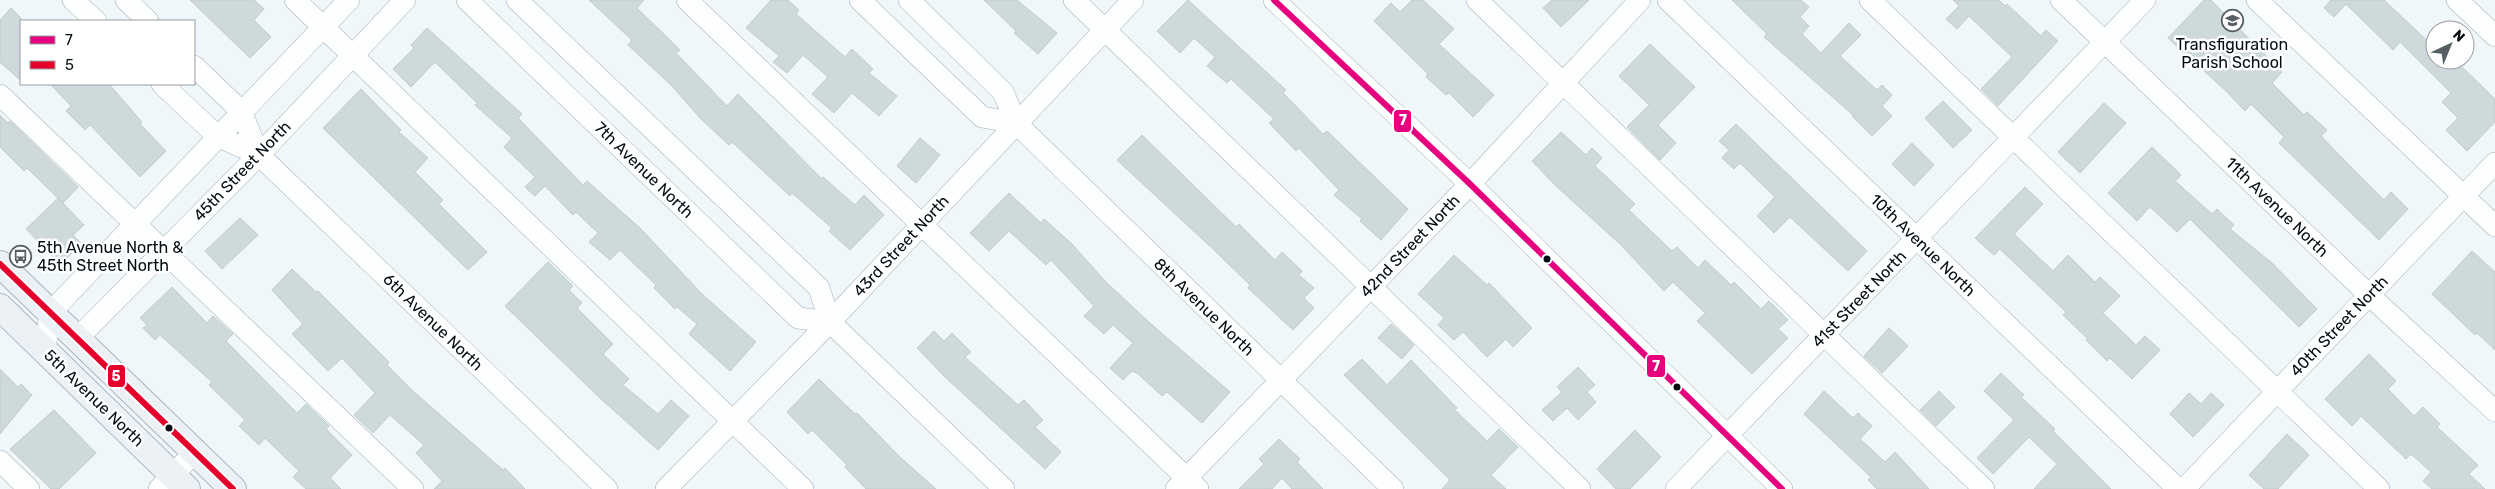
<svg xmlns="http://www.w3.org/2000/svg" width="2495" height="489" font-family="Rubik,sans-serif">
<rect width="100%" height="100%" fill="#f0f7fa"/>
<path fill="#ced9db" stroke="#c1cbcd" d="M190,0H254L264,9L254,20L271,37L250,58Z
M589,0H644L637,8L680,50L676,53L727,106L738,94L822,179L823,177L855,205L864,195L884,215L850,250L829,231L832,228L792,193L790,196L732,142L729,145L700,118L672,86L628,45L632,40Z
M771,0H788L799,10L796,14L845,57L852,49L873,69L869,73L897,96L879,116L852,93L834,113L812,94L828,77L803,55L787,73L773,62L779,56L746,28Z
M984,0H1017L1057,33L1038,54L1014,33L1016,31Z
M1188,0L1286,90L1283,93L1323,134L1327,131L1408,209L1381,240L1360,221L1362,219L1334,195L1339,190L1299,148L1296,151L1269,123L1274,119L1231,79L1227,83L1207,66L1215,57L1194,38L1180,53L1157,31Z
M1412,0H1423L1454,29L1439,44L1494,95L1473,117L1449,93L1446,95L1426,77L1428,74L1374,21L1391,3L1400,12Z
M1552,0H1589L1561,27L1543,8Z
M1732,0H1801L1809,7L1800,17L1809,26L1802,34L1821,53L1849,23L1861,35L1840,56L1877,90L1882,85L1892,95L1882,106L1892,116L1872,136L1852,116L1853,115L1764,37L1767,34Z
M1953,0H1999L2005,6L2007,4L2041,36L2046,30L2058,41L1998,106L1981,89L2012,57L1969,16L1957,29L1946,19L1959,6Z
M2204,0H2211L2282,72L2272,83L2304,115L2307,112L2327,130L2321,136L2348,164L2384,200L2391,192L2408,209L2379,240L2279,143L2284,137L2251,104L2245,111L2226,91L2168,38Z
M2331,0H2384L2435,48V60H2455L2495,99V122L2467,151L2446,130L2458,118L2442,102L2451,93L2400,42L2393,50L2346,4L2334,17L2324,8Z
M11,8L21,18V81L0,62V20Z
M427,28L522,114L518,118L583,185L587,181L640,228L703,295L756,342L730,371L689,334L697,324L677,307L675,309L654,288L656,285L620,250L610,260L589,242L598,233L576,212L573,215L545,186L535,196L525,187L535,177L504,147L512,138L475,105L477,103L435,62L411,87L393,69L414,48L411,45Z
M1650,44L1695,87L1658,125L1676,143L1660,160L1627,127L1649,105L1619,76Z
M50,84H109L142,122L140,124L166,151L140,177L90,125L85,130L66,111L71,106Z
M361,89L401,130L399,132L428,158L415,172L443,200L439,204L487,252L468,270L323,128Z
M1943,101L1972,130L1953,148L1925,118Z
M2104,103L2126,123L2080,173L2058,152Z
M0,115L8,123L10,121L78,187L63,203L27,168L24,171L0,147Z
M1736,124L1867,251L1848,271L1790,217L1774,233L1757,216L1775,197L1740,163L1734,169L1722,158L1729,150L1719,141Z
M1561,132L1586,155L1592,148L1602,158L1595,166L1635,204L1629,210L1672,251L1677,247L1698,268L1705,260L1731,285L1734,282L1761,309L1769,301L1788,320L1778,329L1788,338L1752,374L1697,321L1705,313L1673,282L1664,291L1621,245L1556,186L1532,161Z
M1142,135L1236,227L1239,224L1275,260L1282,252L1302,271L1299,275L1314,288L1304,298L1314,308L1293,330L1248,288L1250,285L1214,250L1117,160Z
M920,138L940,155L916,183L897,166Z
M1912,143L1934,165L1914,186L1892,164Z
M2152,147L2181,175L2175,181L2212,214L2217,209L2234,225L2230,229L2272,263L2317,309L2299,327L2190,219L2177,232L2150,207L2137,221L2108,193Z
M2025,187L2043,204L2014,234L2053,271L2068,255L2095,282L2100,277L2120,296L2103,313L2136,345L2145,336L2160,350L2132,379L2110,358L2107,361L2086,340L2088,339L2063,315L2066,312L2000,249L1994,255L1975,238Z
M1009,193L1041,223L1044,219L1072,244L1105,281L1151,324L1230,392L1202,423L1167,392L1162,396L1137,373L1132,371L1123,380L1110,368L1133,343L1113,325L1104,334L1084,316L1094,306L1051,260L1046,265L1009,231L989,251L970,233Z
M58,198L84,225L73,235L82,244L60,264L26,229Z
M240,218L258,235L222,269L205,251Z
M2472,251L2495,272V350L2477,333L2475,335L2432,294Z
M1454,255L1487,285L1489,283L1532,328L1513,347L1506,339L1487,357L1463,332L1454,340L1438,325L1444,318L1418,294Z
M548,262L573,286L569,290L582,303L577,308L613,344L603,354L629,379L623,385L658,414L671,400L689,416L658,450L602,400L505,306Z
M292,269L316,292L318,291L389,362L387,365L413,391L503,470L505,468L525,489H434L442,481L416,453L424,445L390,415L373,433L354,415L375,393L342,358L328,371L292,334L303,324L272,290Z
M172,287L207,323L213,316L233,334L226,341L297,413L306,404L329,426L326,429L352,455L330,478L341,489H306L293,477L299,471L265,438L259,445L239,426L245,420L209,385L212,382L160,335L155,340L143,328L147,325L140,318Z
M1391,324L1414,345L1402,359L1378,338Z
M1889,328L1908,346L1882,373L1864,356Z
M934,331L944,341L952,333L971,352L965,357L1018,405L1024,400L1043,420L1035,427L1061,452L1045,469L946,378L917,348Z
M2369,354L2396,381L2388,389L2414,416L2423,407L2440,424L2437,427L2478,465L2469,474L2485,489H2432L2423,481L2431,472L2411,454L2406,459L2361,416L2352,426L2325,399Z
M1362,359L1387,385L1411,360L1457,408L1455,410L1487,441L1499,429L1518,447L1491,475L1506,489H1442L1450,480L1344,375Z
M1578,367L1595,385L1587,392L1596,402L1578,420L1567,408L1553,421L1542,410L1562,392L1557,387Z
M0,369L18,387L21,384L32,395L0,434Z
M2001,373L2024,395L2021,397L2055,429L2053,431L2111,489H2034L2057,464L2029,437L1993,474L1977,458L2014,420L1984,391Z
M819,379L855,414L857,413L901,458L936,489H866L845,467L847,465L812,430L808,434L787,412Z
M1824,391L1853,418L1858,413L1872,426L1860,439L1885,462L1895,452L1929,489H1877L1868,480L1871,477L1804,414Z
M1939,391L1955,407L1936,426L1920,410Z
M2189,393L2201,404L2211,393L2224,405L2193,437L2170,414Z
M54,410L96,453L59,489H51L10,449Z
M1635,430L1661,457L1630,489H1616L1597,469Z
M2287,434L2309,455L2278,489H2264L2249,475Z
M1279,439L1300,459L1297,462L1323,489H1292L1282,478L1272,489H1239L1264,464L1259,459Z"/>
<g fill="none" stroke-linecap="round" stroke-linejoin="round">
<defs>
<path id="minor" d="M73,0L96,21
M126,0L148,21
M295,0L803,489
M467,0L798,318L830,322
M517,0L819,288L830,322L1004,489
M687,0L1198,489
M860,0L982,117L1016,123
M909,0L1003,92L1016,123L1393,489
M1074,0L1580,489
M1274,0L1470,184L1782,489
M1477,0L1984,489
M1668,0L2178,489
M1870,0L2379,489
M2061,0L2369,295L2495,411
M2257,0L2495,226
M2457,0L2495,36
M194,66L241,111L259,155
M162,84L217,136L259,155L607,489
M0,95L413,489
M77,339L259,155L405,0
M45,350L50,313L349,0
M0,461L29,489
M159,489L195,452
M666,489L830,322L1133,0
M1176,489L1470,184L1640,0
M1676,489L2145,0
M2184,489L2495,163"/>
<path id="major" d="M0,264L233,489
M0,307L187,489"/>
</defs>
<use href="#minor" stroke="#a7b0b4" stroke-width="22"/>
<use href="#major" stroke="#abb6bf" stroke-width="28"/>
<use href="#minor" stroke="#fdfefe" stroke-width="21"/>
<use href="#major" stroke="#ecf1f6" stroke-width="26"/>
<defs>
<path id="bus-1" d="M1274,0L1470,184L1782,489"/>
<path id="bus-2" d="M0,264L233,489"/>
</defs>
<use href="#bus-1" stroke="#fff" stroke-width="10"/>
<use href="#bus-2" stroke="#fff" stroke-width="10"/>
<use href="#bus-1" stroke="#e5007d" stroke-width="6"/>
<use href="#bus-2" stroke="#e4002b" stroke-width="6"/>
</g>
<defs>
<symbol id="school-ring" viewBox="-11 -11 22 22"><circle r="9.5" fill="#fff" stroke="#565f63" stroke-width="1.5"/><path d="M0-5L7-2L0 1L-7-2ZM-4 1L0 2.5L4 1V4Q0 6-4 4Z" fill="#565f63"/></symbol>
<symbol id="bus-ring" viewBox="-11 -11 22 22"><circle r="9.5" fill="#fff" stroke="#565f63" stroke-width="1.5"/><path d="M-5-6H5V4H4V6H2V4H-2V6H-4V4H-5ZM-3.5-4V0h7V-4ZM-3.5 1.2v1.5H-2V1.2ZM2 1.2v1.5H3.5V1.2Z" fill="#565f63"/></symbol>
</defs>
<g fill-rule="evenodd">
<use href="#school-ring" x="2220" y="8" width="25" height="25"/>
<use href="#bus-ring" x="8" y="244" width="25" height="25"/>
</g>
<g fill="#030d12" stroke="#fff" stroke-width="2">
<circle cx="1547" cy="259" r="4.5"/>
<circle cx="1677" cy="387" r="4.5"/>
<circle cx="169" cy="428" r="4.5"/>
</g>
<g text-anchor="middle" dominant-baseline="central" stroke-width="5" stroke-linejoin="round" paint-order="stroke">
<g font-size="16" fill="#030d12" stroke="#fff">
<text x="2232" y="44">Transfiguration<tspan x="2232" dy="18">Parish School</tspan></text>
<text x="37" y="247" text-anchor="start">5th Avenue North &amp;<tspan x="37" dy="18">45th Street North</tspan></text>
</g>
<g font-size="16" fill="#030d12" stroke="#fff">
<text transform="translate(644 170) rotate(44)">7th Avenue North</text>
<text transform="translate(242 171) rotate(-46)">45th Street North</text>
<text transform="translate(2277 207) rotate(44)">11th Avenue North</text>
<text transform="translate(1923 245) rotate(44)">10th Avenue North</text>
<text transform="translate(901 246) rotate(-47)">43rd Street North</text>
<text transform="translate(1410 246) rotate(-46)">42nd Street North</text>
<text transform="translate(1859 299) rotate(-46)">41st Street North</text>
<text transform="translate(1204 307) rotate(44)">8th Avenue North</text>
<text transform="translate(433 322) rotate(44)">6th Avenue North</text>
<text transform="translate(2339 326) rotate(-46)">40th Street North</text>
<text transform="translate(94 398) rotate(44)">5th Avenue North</text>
</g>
</g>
<g stroke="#fff" stroke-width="2">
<rect x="1393" y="109" width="19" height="24" rx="5" fill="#e5007d"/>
<rect x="1646" y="354" width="20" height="24" rx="5" fill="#e5007d"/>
<rect x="107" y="364" width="19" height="24" rx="5" fill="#e4002b"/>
</g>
<g font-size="14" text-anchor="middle" font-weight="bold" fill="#fff">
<text x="1403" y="125">7</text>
<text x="1656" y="371">7</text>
<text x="116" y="381">5</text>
</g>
<rect x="20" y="20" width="175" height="65" fill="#ffffff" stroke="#9a9ea0"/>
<rect x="30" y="36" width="25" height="8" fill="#e5007d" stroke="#9a9ea0"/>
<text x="65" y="45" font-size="15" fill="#030d12">7</text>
<rect x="30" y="61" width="25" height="8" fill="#e4002b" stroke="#9a9ea0"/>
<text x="65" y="70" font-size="15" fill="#030d12">5</text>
<g transform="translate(2450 45) rotate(44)"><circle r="24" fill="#ffffff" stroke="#9a9ea0"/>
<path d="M0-4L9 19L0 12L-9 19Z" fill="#565f63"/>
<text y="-8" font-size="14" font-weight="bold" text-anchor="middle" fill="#030d12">N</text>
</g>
</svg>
